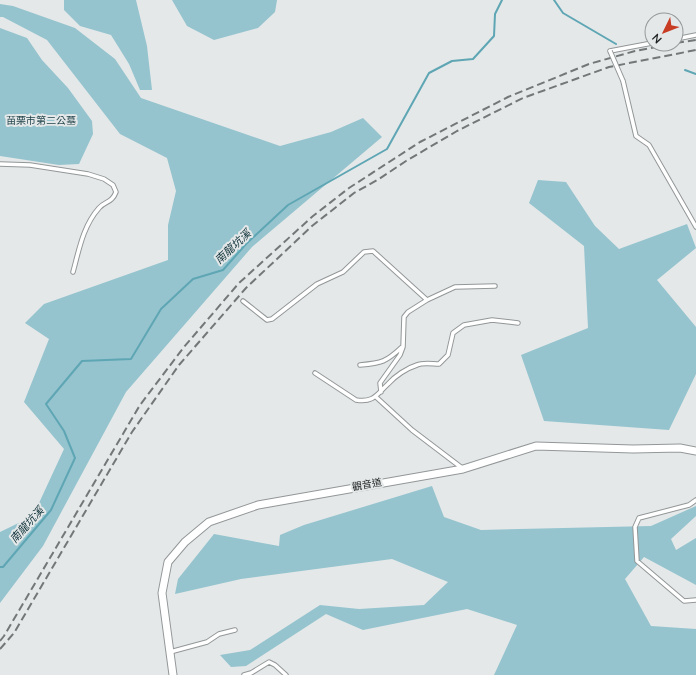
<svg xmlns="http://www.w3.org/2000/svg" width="696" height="675" font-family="'Nunito Sans','Noto Sans TC',sans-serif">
<rect width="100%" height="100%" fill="#e4e8e9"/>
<path fill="#95c4ce" d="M64,0H136L147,46L152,90H140L129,64L111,35L80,26L64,10Z
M172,0H277L275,12L258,28L214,40L187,26Z
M0,4L13,6L75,28L115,59L141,98L280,146L331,132L363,118L382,137L252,247L126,392L43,546L0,603V532L33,516L64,449L24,402L49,339L25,323L44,304L168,260V225L176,191L167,158L120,134L47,40L3,17H0Z
M0,28L27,38L42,60L68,88L92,121L93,134L79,164L59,165L0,156Z
M538,180L566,182L595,226L619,249L687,224L696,248L657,280L696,327V374L669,430L544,421L521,355L588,328L584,246L529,203Z
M432,486L444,517L481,530L651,526L696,506V516L671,539L676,550L696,538V585L644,557L625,579L651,626L696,629V675H494L517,625L467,609L363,630L326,614L246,666L231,667L220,655L250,650L320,605L359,609L424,605L448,582L392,559L241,579L175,594L178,579L214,534L279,546L280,535L304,525Z"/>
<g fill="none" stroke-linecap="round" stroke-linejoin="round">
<path stroke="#5fa6b4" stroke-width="2" d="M554,0L563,13L616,44
M685,70L696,74
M0,567H3L51,510L75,458L64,431L46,404L82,361L131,359L161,309L193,279L223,270L246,244L288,205L387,149L429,73L452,61L473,59L494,36L495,14L502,0"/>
<defs>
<path id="lane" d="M676,39L696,35
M610,51L652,43
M623,81L636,136L649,145L696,227
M0,164L30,165L88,174L104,179L113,185L116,192C112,203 105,201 99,208C83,226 79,250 73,272
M243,301L267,320L272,319L317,284L343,272L364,252L373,251L427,300
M360,365C382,363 386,362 402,347
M315,373L356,400C374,403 377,394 388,384C395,376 407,368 417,365C423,362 433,364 439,364L448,355L453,333L464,325L492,320L518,323
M381,392L380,383L400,355L403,347L404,317L408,312L427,300L455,287L495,286
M376,397L412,430L462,468
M696,500L689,505L639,518L635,527L637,561L684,601L696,600
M170,652L207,642L219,634L235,630
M244,675L251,673L269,662L275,665L286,675"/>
<path id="street" d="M173,675L162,593L168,562L185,542L209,522L258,505L463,469L536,446L633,449L680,448L696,451"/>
</defs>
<use href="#lane" stroke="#939798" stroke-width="5.5"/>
<use href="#street" stroke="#939798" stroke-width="9"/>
<use href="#lane" stroke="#fff" stroke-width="3.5"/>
<use href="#street" stroke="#fff" stroke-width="7"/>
<path stroke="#747778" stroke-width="2" stroke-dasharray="8 4" stroke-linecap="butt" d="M676,43L696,40
M0,641L4,636L140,405L184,347L239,283L313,216L349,188L420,142L508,97L589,64L635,51L673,44
M0,649L14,633L132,432L179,365L246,288L312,226L354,193L379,179L406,161L457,131L523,98L609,67L696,50"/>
<defs>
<path id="lane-bridge" d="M610,51L623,81"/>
</defs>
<use href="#lane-bridge" stroke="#939798" stroke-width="5.5" stroke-linecap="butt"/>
<use href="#lane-bridge" stroke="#fff" stroke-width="3.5"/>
</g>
<g text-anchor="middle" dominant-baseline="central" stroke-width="4" stroke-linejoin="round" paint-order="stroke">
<g font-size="10" fill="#1c3f46" stroke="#e4e8e9">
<text x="41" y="121">苗栗市第二公墓</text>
</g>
<g font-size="10" fill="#1f2121" stroke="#e4e8e9">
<text transform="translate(367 485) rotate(-10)">觀音道</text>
</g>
<g font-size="11" font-style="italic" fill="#0f3239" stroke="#e4e8e9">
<text transform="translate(233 247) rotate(-43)">南龍坑溪</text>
<text transform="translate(27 525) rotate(-48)">南龍坑溪</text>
</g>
</g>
<g transform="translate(664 32) rotate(227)"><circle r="19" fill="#e4e8e9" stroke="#959899"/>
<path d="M0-3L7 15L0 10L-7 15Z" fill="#c73c23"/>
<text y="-6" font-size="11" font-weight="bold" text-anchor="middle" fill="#1f2121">N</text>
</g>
</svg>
